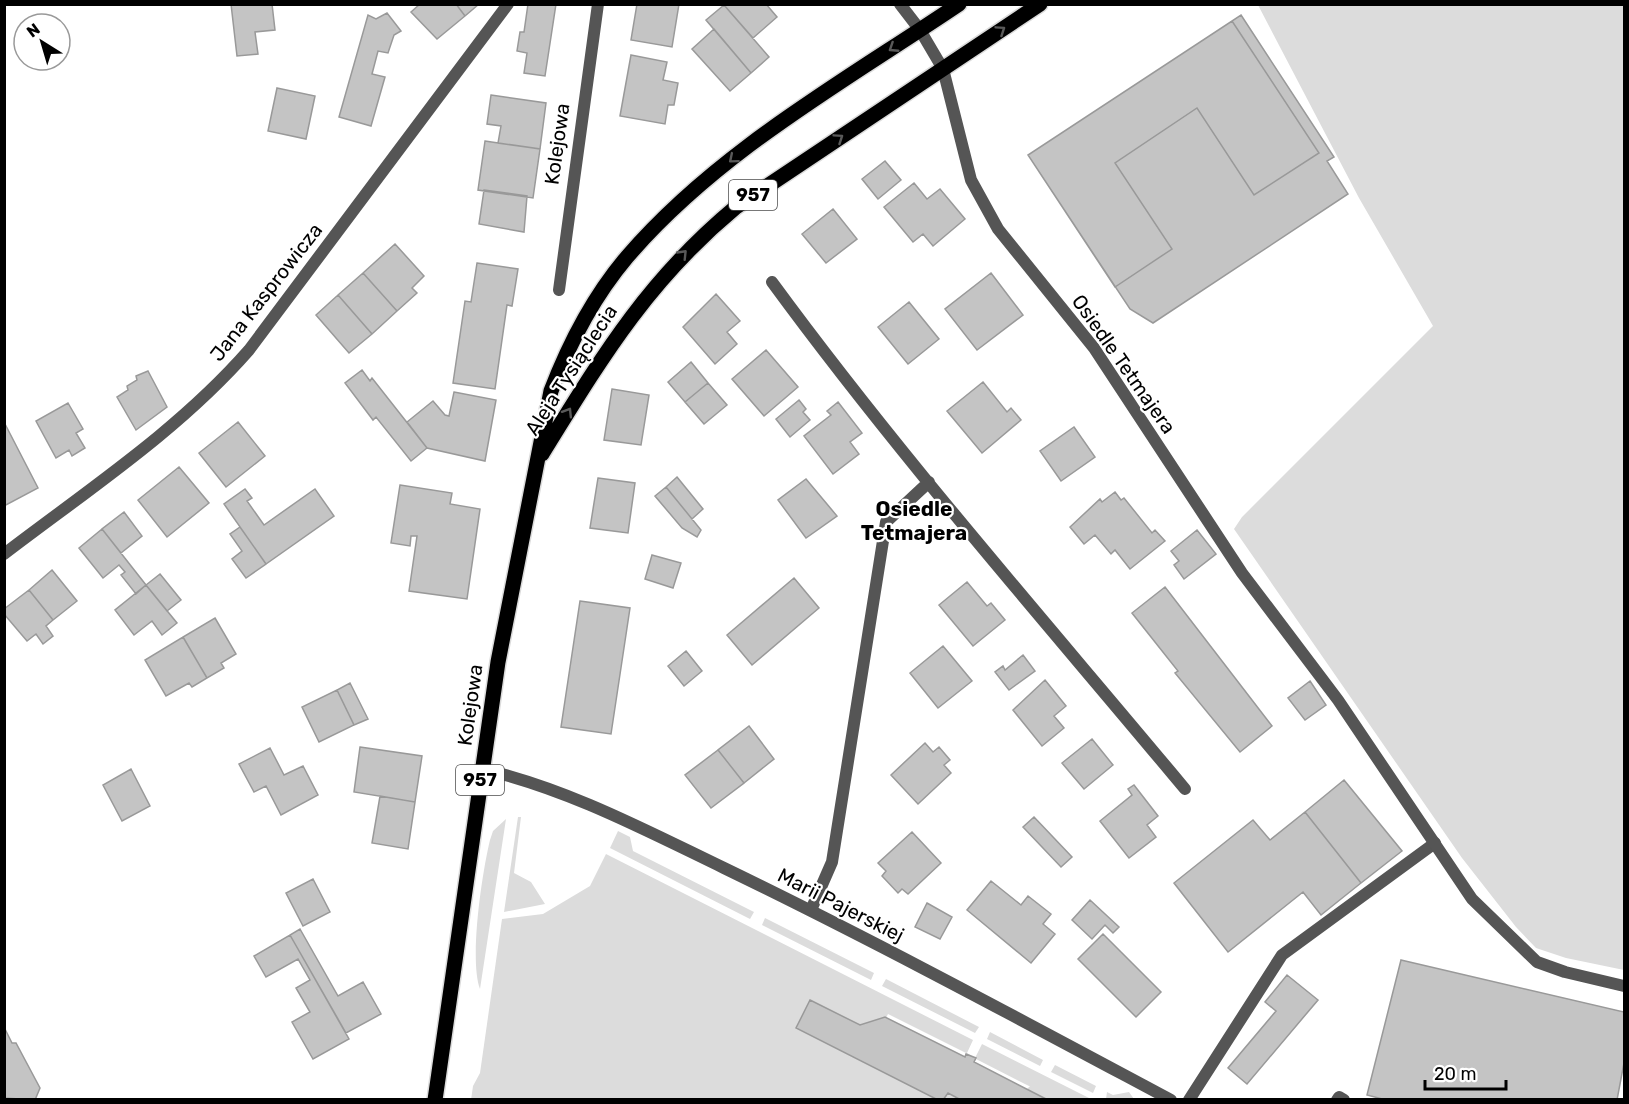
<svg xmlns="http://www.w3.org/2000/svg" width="1629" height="1104" font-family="Rubik,sans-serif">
<rect width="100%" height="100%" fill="#fff"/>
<path fill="#dcdcdc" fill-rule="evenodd" d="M1258,5H1624V970L1566,958L1536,948L1516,927L1462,858L1234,529L1242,517L1433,326L1359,198Z
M518,817H521L514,873L531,882L545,904L504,912Z
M506,819L480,989C469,960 482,873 490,840L493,831Z
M618,831L630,837L633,851L754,912L750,919L610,848Z
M606,854L973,1040L967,1053L975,1058L982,1044L1091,1099L471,1100L473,1086L480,1073L502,919L543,914L590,886ZM888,1014L966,1053L965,1057L886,1018ZM976,1059L1029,1086H1030L1027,1089L974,1062Z
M765,918L874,973L871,980L762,925Z
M886,979L979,1027L975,1033L882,986Z
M990,1032L1043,1060L1040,1066L987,1039Z
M1055,1065L1096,1086L1093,1093L1051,1072Z
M1107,1092L1113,1095L1129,1092L1134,1099H1106Z"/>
<path fill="#c4c4c4" stroke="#999" stroke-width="1.5" d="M231,4H272L275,30L255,32L258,54L237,56Z
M420,4H456L465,16L437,39L411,12Z
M456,4H479L465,16Z
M528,4H556L545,76L524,73L527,53L517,51L520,32H524Z
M637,4H679L672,47L631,40Z
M766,4L777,17L753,38L724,5Z
M724,5L769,57L751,73L706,20Z
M387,13L401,31L394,35L388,53L378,51L372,74L385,77L371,126L339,117L368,15L376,19Z
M1241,15L1334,157L1327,161L1348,194L1153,323L1130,309L1028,155Z
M1232,21L1319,153L1254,195L1197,108L1115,163L1172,249L1115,287L1028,155Z
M714,29L751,73L730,91L692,49Z
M631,55L667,62L663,80L678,83L674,105H668L665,124L620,116Z
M277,88L315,96L306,139L268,131Z
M491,95L546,103L540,149L498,143L501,126L487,124Z
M485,141L540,149L533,198L478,190Z
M885,161L901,180L878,199L862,179Z
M914,183L927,199L940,189L965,219L933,246L923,234L913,242L884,207Z
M484,190L527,196L524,232L479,224Z
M833,209L857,239L826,263L802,234Z
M395,244L424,276L412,288L417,293L397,311L363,273Z
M477,263L518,269L512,306L507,305L495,389L453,383L465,301L471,302Z
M363,273L397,311L372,334L338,295Z
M991,273L1023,315L977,350L945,309Z
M716,294L740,321L727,332L737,344L715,364L683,327Z
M338,295L372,334L349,353L316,315Z
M909,302L939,339L908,364L878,327Z
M766,350L798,387L764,416L732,379Z
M691,362L708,383L685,402L668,382Z
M362,370L370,381L372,378L427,448L411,461L376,417L373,420L345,383Z
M148,371L167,407L136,430L117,397L128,390L127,386L137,380L136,376Z
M983,382L1007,412L1011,408L1021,420L982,453L947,411Z
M708,383L727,405L704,424L685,402Z
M612,389L649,395L641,445L604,440Z
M454,392L496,400L485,461L427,448L407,422L433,401L445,415L449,416Z
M799,400L806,409L803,412L810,420L790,437L776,419Z
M838,402L862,433L850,442L859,454L833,474L804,436L831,415L827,411Z
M68,403L83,429L76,433L85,448L72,456L69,450L56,458L36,421Z
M4,422L38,488L4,506L5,458Z
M238,422L265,456L226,487L199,453Z
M1074,427L1095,457L1061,481L1040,451Z
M179,467L209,503L167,537L138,500Z
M677,477L703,509L692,519L666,487Z
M598,478L635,483L628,533L590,528Z
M806,479L837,516L806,538L778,500Z
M400,485L452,493L450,504L480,509L467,599L409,591L417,536H411L410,546L391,543Z
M666,487L701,530L697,537L682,528L655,496Z
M245,489L252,498L247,501L264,525L315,489L334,516L266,564L224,504Z
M1115,492L1121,500L1124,498L1152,533L1155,530L1165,541L1130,569L1115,550L1111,554L1095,535L1084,544L1070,527L1100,499L1102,502Z
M124,512L142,536L121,553L102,529Z
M240,527L266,564L246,578L232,559L242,551L230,534Z
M102,529L146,585L136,594L121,575L125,572L119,565L103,578L79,548Z
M1197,530L1216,554L1184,579L1174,565L1179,561L1171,551Z
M652,555L681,563L673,588L645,579Z
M52,570L77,601L53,620L29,590Z
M160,574L181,600L167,611L146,585Z
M794,578L819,608L752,665L727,635Z
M967,582L987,606L991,603L1005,620L973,646L939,605Z
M146,585L177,623L162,635L152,621L134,635L115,610Z
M1165,587L1272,726L1240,752L1175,673L1178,671L1132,613Z
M29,590L53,620L46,626L53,636L43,644L36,634L27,641L4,614V609Z
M580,601L630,608L611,734L561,727Z
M215,618L236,654L221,663L224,668L207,678L183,637Z
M183,637L207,678L192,687L189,683L166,696L145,660Z
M943,646L972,681L938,708L910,673Z
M686,651L702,671L684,686L668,666Z
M1023,655L1035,671L1009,690L995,672L1003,666L1005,670Z
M1045,680L1066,706L1054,716L1064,728L1042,746L1013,710Z
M1310,681L1326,705L1305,720L1288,698Z
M350,683L368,719L354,725L337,690Z
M337,690L354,725L319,742L302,707Z
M749,726L774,759L744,783L718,750Z
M1092,739L1113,765L1084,789L1062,763Z
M925,743L933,752L939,747L950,760L944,765L951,773L918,804L891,775Z
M360,747L422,756L415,802L354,792Z
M270,748L284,775L303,766L318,795L281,815L266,786L254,792L239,764Z
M718,750L744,783L711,808L685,775Z
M131,769L150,806L122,821L103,785Z
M1344,780L1402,851L1361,883L1305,812Z
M1134,785L1158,816L1147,825L1156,837L1129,858L1100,821L1132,795L1128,789Z
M380,796L415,802L408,849L372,843Z
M1305,812L1361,883L1321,915L1303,892L1228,952L1174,883L1253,820L1270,840Z
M1034,817L1072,857L1061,867L1023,827Z
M912,832L941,863L908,894L902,889L898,893L882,876L886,871L878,863Z
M313,879L330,912L303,926L286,893Z
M991,881L1021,905L1028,896L1051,914L1043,924L1055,934L1031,963L967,910Z
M1090,900L1119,927L1113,933L1105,925L1092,939L1072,920Z
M927,903L952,917L940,939L915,927Z
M300,929L338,996L363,982L381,1014L346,1033L290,935Z
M1103,934L1161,992L1136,1017L1078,959Z
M290,935L349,1039L313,1059L292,1022L310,1012L296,988L310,980L298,959L266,977L254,956Z
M1401,960L1624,1012V1063L1617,1100H1386L1367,1095Z
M1287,975L1318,1000L1247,1084L1228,1068L1276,1011L1265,1002Z
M810,1000L860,1025L885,1017L965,1057L966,1054L976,1058L974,1062L1048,1100H961L948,1093L943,1100H938L796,1028Z
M5,1029L12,1043H16L40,1088L35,1100L4,1098Z"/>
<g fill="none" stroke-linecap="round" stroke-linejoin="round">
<defs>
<path id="primary" d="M542,454C602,357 647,281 736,207L1040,4
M435,1100L498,662L551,391C569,344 594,296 627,257C718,151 845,81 959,4"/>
</defs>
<use href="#primary" stroke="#dbdbdb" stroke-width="18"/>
<path stroke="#555" stroke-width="12" d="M1189,1100L1282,955L1435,843
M1337,1100L1339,1097L1344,1100"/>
<path stroke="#555" stroke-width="12" d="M900,4L920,30L943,69L971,180L998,229L1094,348L1242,573L1338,700L1472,899L1537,962L1565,972L1624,986
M772,282C901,458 1046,622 1185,789
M559,290L598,4
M4,554C89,489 179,430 249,350L508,4
M482,769C568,789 645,830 724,868C875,941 1023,1021 1171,1100
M811,910L832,862L886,522L929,482"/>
<use href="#primary" stroke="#000" stroke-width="15"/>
</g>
<defs><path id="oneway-chevron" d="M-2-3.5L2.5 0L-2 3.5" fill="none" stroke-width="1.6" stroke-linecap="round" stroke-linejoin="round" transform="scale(1.5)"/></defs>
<g stroke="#595959">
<use href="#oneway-chevron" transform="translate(1001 30) rotate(-34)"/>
<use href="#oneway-chevron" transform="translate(893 48) rotate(147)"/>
<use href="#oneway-chevron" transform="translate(839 138) rotate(-34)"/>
<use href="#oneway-chevron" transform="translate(733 159) rotate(140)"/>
<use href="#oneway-chevron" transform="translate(683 254) rotate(-46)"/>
<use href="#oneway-chevron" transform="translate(568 412) rotate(-58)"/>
</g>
<g text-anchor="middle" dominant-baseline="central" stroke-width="4.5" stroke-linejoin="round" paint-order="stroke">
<g fill="#fff" stroke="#4c4c4c" stroke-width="1.5">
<rect x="729" y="180" width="48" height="30" rx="4.5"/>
<rect x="456" y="765" width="48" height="30" rx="4.5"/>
</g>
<g font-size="18" font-weight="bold" fill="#000">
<text x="753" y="195">957</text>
<text x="480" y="780">957</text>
</g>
<g font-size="20" fill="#000" stroke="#fff">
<text transform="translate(557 144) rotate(-82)">Kolejowa</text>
<text transform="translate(266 292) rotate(-52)">Jana Kasprowicza</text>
<text transform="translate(1124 364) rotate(55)">Osiedle Tetmajera</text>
<text transform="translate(571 370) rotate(-57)">Aleja Tysiąclecia</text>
<text transform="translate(470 705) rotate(-82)">Kolejowa</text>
<text transform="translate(841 905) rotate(27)">Marii Pajerskiej</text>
</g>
<g font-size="21" font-weight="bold" fill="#000" stroke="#fff">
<text x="914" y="508">Osiedle<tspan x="914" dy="24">Tetmajera</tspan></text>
</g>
</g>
<rect width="1629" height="1104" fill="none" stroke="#000000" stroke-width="12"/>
<g transform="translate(42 42) rotate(323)"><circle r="28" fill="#ffffff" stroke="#999999" stroke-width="1.5"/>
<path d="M0-4.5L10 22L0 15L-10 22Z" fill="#000000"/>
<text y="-9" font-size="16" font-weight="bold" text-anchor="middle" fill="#000000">N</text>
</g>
<path d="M1425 1080v9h81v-9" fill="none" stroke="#000000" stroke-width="3"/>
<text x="1434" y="1080" font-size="18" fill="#000000" stroke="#ffffff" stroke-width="4.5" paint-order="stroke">20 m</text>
</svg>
